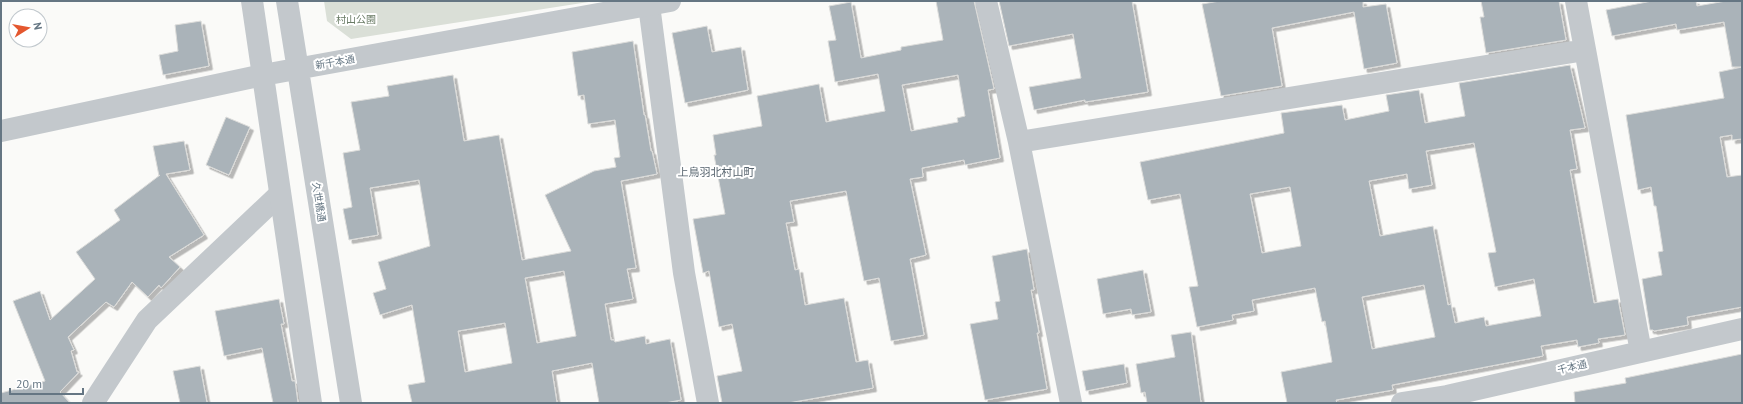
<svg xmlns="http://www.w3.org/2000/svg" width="1743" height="404" font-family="'PT Sans','Noto Sans JP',sans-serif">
<defs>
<filter id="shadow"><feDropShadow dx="3.5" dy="3.5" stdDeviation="0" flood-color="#0004"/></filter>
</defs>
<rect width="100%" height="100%" fill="#fafaf8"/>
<path fill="#dadfd7" d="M324,1H595L351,39L327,21Z"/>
<path fill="#aab3b9" stroke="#dcdcda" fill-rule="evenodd" filter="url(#shadow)" d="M936,1H974L994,89L988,90L1000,158L965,165L964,160L922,168L923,177L910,179L926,255L910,259L924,335L891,341L879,278L864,281L846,191L790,201L794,222L786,223L795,270L799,269L805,305L844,298L856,362L868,360L873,388L788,403H722L717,376L742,371L732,324L719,327L709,271L703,273L693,219L725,214L714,155H716L713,135L762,126L757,96L819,84L826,122L885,111L878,74L835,82L828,41L836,40L829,6L851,2L861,58L901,50V47L943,40ZM958,75L965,116L957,118L958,122L911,131L902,85Z
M999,1H1132L1148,92L1085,102V100L1034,110L1029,87L1081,78L1073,34L1009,46Z
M1220,1H1363V7L1386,4L1397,63L1364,69L1354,12L1272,28L1282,86L1221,96L1202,4Z
M1481,1H1559L1566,40L1486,53L1480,17H1484Z
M1652,1H1696L1697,6L1726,1H1742V67H1732L1724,22L1677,30L1676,24L1612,36L1606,10Z
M201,21L209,66L163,75L159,55L178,51L175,25Z
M707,26L712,52L741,47L748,90L685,103L672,33Z
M633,41L644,115H645L651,151H652L657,174L621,181L636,268L627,269L633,299L605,304L611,340H614L615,342L645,336L646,344L670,339L681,400L665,403H599L592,363L552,371L557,403H412L408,385L425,382L412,305L380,315L373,293L386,289L378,262L430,246L419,180L370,188L378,235L349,240L343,209L352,207L343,153L360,150L351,102L389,96L387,86L453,75L464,141L499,135L522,260L571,251L545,195L594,171L616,167L614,158L620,157L615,120L588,124L584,95L578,96L572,52ZM564,271L576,336L537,343L525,278ZM505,323L512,363L465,372L458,331Z
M1570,65L1585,128L1570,130L1577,169L1570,170L1594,303L1618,299L1625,335L1598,339L1599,343L1578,347L1577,340L1541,346L1543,356L1392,385L1393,390L1336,400L1337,403H1287L1281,372L1332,362L1325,321L1322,322L1315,288L1252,300L1254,311L1232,315L1233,320L1197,327L1189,287L1198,286L1180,194L1148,200L1140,162L1284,133L1281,113L1342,105L1345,120L1389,111L1386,95L1419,90L1425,123L1465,116L1459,83ZM1474,143L1496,252L1488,253L1495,287L1534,279L1541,316L1486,326L1484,317L1455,323L1451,304L1448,305L1433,226L1380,236L1369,181L1407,174L1409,189L1432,185L1426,151ZM1290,187L1301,246L1262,253L1250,194ZM1424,285L1435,337L1372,349L1362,297Z
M1742,67V139L1732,140V135L1720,137L1727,177L1742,175V307L1687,317L1688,325L1654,331L1653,330H1650L1642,279L1662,275L1658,252L1663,251L1656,206H1654L1651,187L1638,190L1626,115L1724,98L1719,72Z
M226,117L250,127L229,175L206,165Z
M184,141L190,170L166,174L204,235L169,257L180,267L161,288L159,285L148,297L132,282L114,307L106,302L68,337L74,350L71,351L77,372H79L60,392L70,403H1V393L45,381L13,301L40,291L50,320L95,279L76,252L120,220L114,210L160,175L159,176L153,146Z
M1027,249L1034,290H1031L1039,333H1037L1047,389L985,400L970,324L998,319L995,302L1000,301L992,256Z
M1143,270L1151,312L1132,315L1131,309L1103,314L1097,279Z
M279,299L284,324H281L292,381H295L298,403H273L262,348L224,356L215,311Z
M1191,332L1201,403H1147L1145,392L1141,393L1136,364L1175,357L1171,335Z
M1742,354V403H1575L1574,392L1626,383L1625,378Z
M1124,364L1127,383L1086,391L1082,371Z
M200,366L207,403H180L173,371Z"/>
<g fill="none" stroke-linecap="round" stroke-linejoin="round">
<path stroke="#c3c8cc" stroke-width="22" d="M986,1L1019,142L1071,403
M1576,1L1641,352
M649,5L684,273L708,403
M1019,142L1585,50
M93,403L147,320L280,194
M1402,403L1447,396L1742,329"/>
<path stroke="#c3c8cc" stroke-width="22" d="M252,1L311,403
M287,1L351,403
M1,131L263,75L670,1"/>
</g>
<g text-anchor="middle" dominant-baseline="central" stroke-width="4" stroke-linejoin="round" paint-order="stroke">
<g font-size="10" fill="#687a64" stroke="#fff">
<text x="356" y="19">村山公園</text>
</g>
<g font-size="10" fill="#657683" stroke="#fff">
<text transform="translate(335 62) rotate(-10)">新千本通</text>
<text transform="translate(319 202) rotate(81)">久世橋通</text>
<text transform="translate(1572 367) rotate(-13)">千本通</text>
</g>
<g font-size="11" fill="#57646e" stroke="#fff">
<text x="716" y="172">上鳥羽北村山町</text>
</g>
</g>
<rect width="1743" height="404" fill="none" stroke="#657683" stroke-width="4"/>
<g transform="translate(28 28) rotate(79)"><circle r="19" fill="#ffffff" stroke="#c1c8cd"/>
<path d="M0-3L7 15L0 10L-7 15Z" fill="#e4572e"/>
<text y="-6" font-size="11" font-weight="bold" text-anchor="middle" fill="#657683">N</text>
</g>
<path d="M10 388v6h73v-6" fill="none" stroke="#657683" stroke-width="2"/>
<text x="16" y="388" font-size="12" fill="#657683" stroke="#ffffff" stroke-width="3" paint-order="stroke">20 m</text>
</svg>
